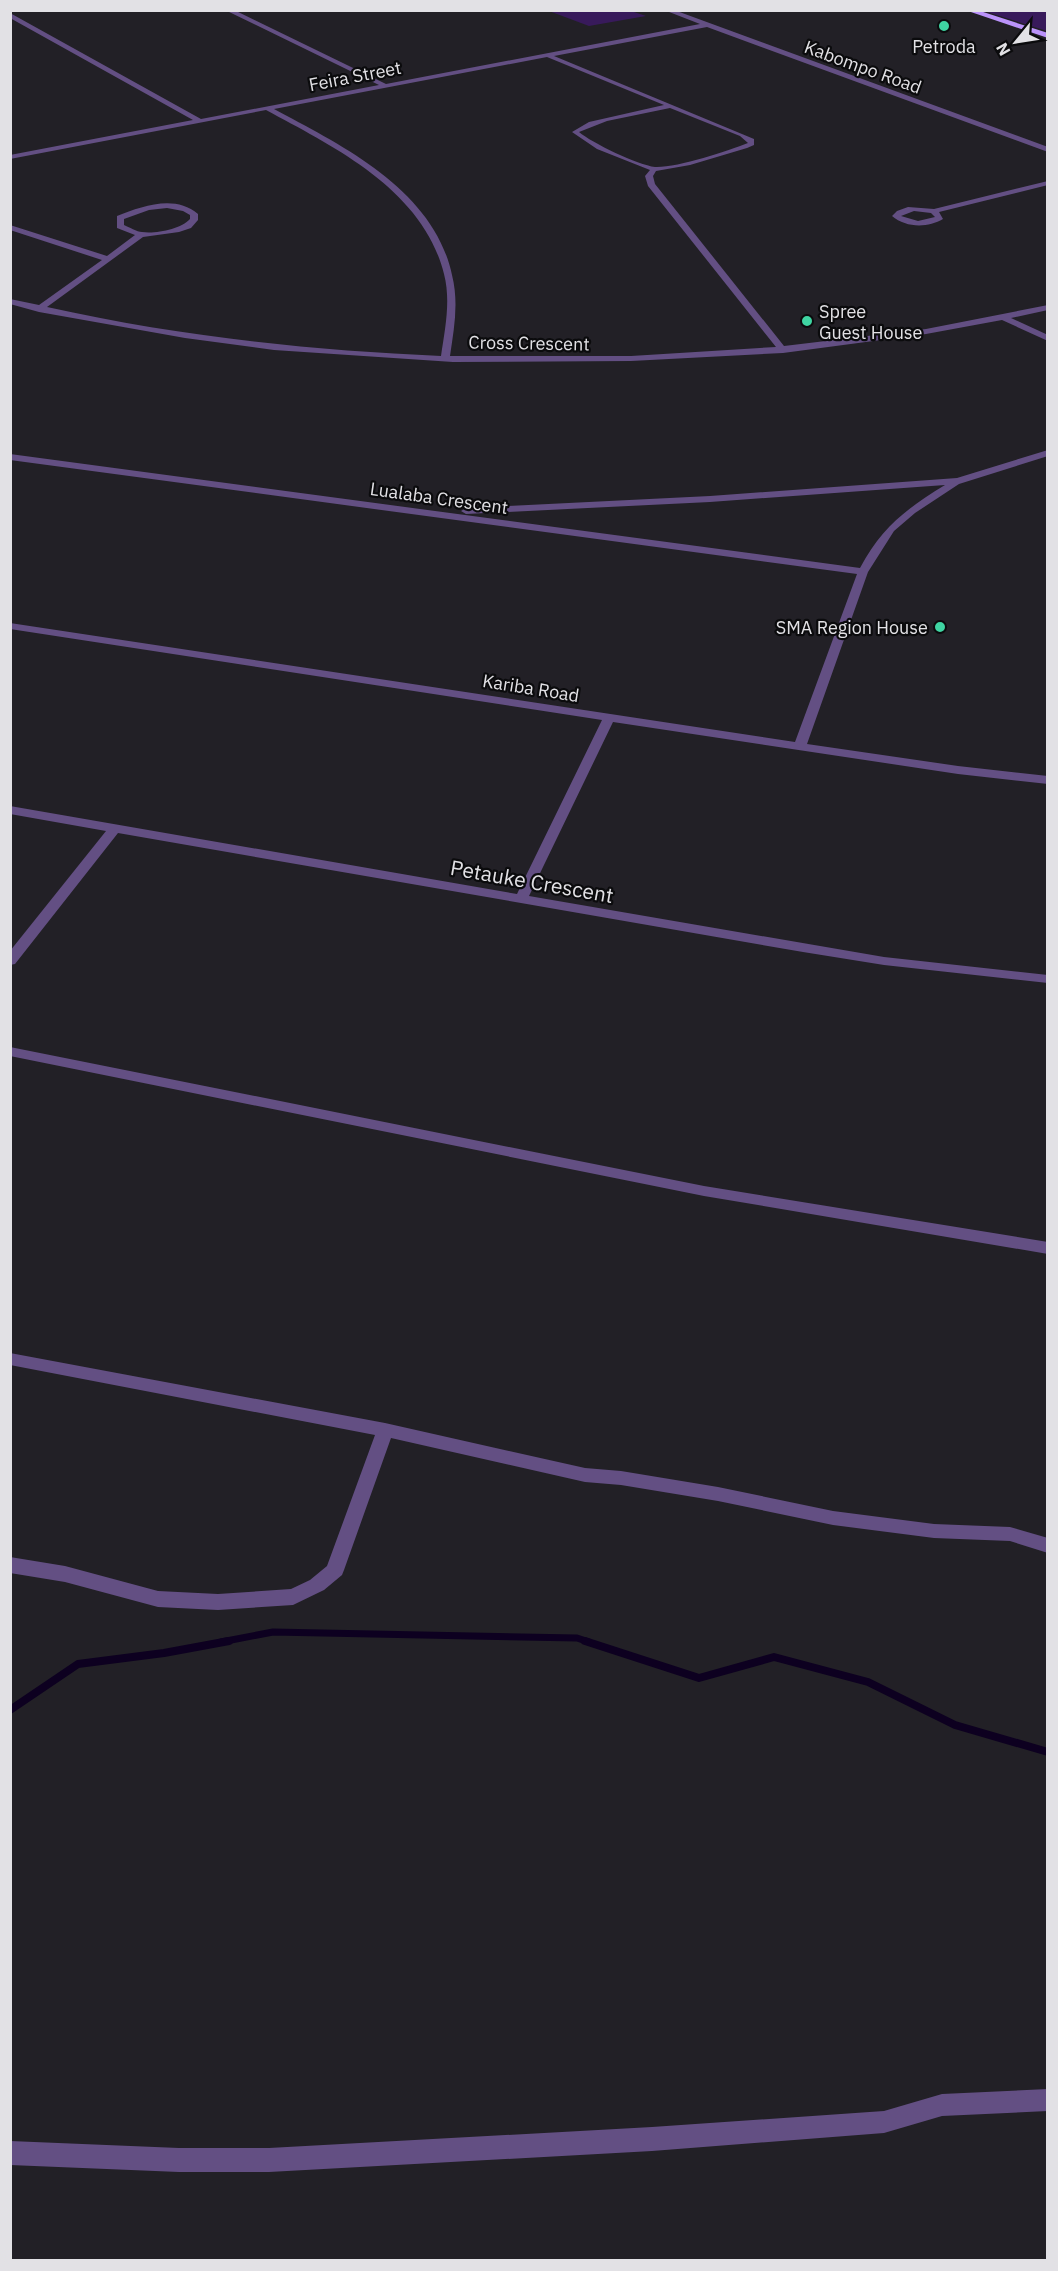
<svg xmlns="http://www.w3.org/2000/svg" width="1058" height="2271" font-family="'IBM Plex Sans',sans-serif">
<rect width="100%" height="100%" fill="#222026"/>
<path fill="#381a5b" d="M549,11H631L646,16L589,26Z
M984,11H1047V31Z"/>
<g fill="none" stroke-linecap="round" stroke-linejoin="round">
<path stroke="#0d0020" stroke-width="7" d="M221,1642L273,1632L577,1638L589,1642"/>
<path stroke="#0d0020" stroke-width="8" d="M585,1641L699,1678L774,1657L868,1682L955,1725L1048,1752
M10,1710L78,1664L164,1653L229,1641"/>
<path fill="#634f83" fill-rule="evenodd" d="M225,10H234L386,84L700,24L664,10H674L1048,147V152L707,27L554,56L754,139V145L747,148L690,165L656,171L653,176L655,184L784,346L926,329L1048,305V310L1011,318L1048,335V341L1002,320L926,334L783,353L631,361L453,362L274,350L185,338L39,312L10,304V299L39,305L102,260L10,230V225L107,256L135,235L117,228V216C142,206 175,194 198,214V220L191,228L179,232L143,237L47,307C177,336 308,350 441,356C445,329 451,301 444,274C423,190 336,148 266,110L10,159V155L193,120L10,18V13L201,119L379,85ZM547,57L664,105L589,122L572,132L597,149L650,170L645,176L648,186L776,347L631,356H450C454,329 459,303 452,275C434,190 343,146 274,109ZM670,108L740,136L748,143C728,151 676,168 655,167C638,165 592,143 579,132L607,121ZM167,208L183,211L190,215V219C181,229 156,234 142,232C137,232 129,227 124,225V219L149,210Z
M1048,181V185L939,212L943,219C928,228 906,228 892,216L897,211L908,207L934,209ZM914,211L931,213L935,217L918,221L901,216Z
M1048,450V456L959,484L915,513L894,531L868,572L807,744L958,766L1048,776V784L958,774L613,722L529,896L884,957L1048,975V983L884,965L803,952L118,833L15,964L10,965V951L106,831L10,814V806L517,894L602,720L10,629V623L795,742L857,574L10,460V454L860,568C882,527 906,509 945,485L710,502L466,514L461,511L466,508L710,496L957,478Z
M10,1047L704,1186L1048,1242V1254L704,1196L10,1056Z
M10,1353L385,1423L585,1468L621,1471L718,1487L833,1511L934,1524L1010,1527L1048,1538V1553L1010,1541L934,1538L833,1525L718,1501L621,1485L585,1482L391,1438L344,1570L342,1575L324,1590L293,1605L218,1610L158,1607L65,1582L10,1573V1557L65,1566L158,1591L218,1594L291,1589L310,1580L327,1566L375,1435L10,1365Z
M1048,2089V2111L942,2116L884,2133L652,2151L269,2172H179L10,2165V2141L179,2148H269L652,2127L884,2111L942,2094Z"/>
<path fill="#bb93fa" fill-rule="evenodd" d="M965,10H977L1048,33V38Z"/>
</g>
<g fill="#3fd4a2" stroke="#0b0b0d" stroke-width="2">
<circle cx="944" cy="26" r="6"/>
<circle cx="807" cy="321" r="6"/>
<circle cx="940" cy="627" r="6"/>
</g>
<g text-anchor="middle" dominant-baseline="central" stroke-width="4.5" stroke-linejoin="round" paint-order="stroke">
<g font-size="18" fill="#e2e1e5" stroke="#0b0b0d">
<text x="944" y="46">Petroda</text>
<text x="819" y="311" text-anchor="start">Spree<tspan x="819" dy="21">Guest House</tspan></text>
<text x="928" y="627" text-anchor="end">SMA Region House</text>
</g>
<g font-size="18" fill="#e2e1e5" stroke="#0b0b0d">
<text transform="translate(863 67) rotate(20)">Kabompo Road</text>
<text transform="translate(355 76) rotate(-11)">Feira Street</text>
<text transform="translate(529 343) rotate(1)">Cross Crescent</text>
<text transform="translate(439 498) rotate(8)">Lualaba Crescent</text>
<text transform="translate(531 688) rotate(9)">Kariba Road</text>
</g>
<g font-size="21" fill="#e2e1e5" stroke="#0b0b0d">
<text transform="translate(532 881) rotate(10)">Petauke Crescent</text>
</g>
</g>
<rect width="1058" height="2271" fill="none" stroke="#e2e1e5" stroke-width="24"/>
<g transform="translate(1016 42) rotate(240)" stroke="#0b0b0d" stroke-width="4.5" paint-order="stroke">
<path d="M0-4.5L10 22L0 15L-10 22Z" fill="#e2e1e5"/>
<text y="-9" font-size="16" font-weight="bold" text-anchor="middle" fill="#e2e1e5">N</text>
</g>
</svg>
